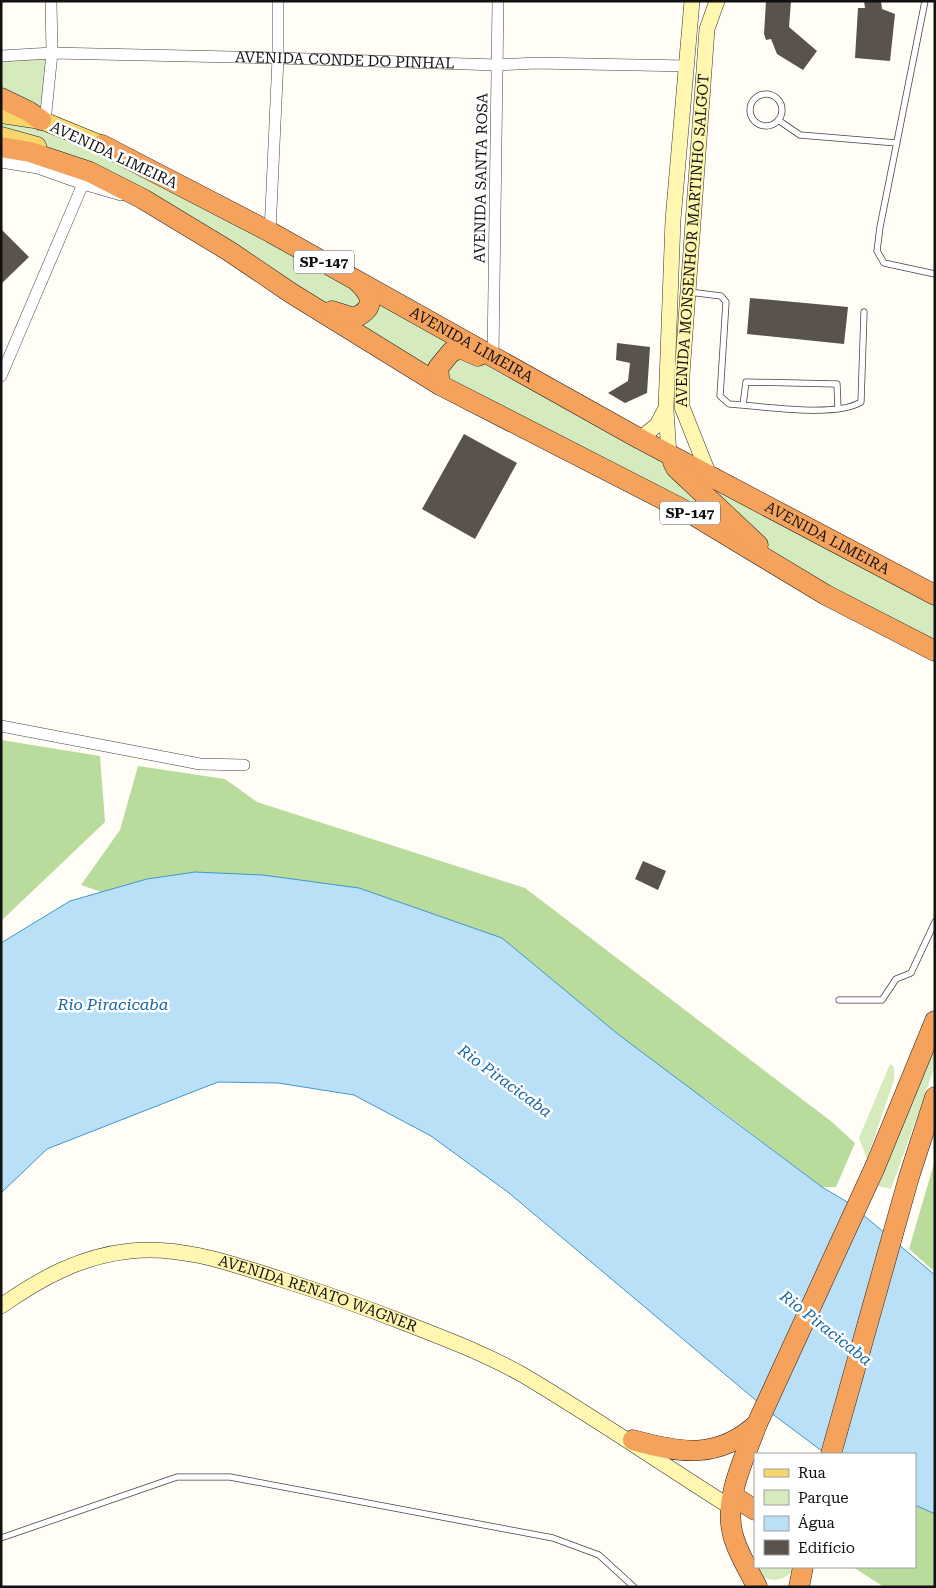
<svg xmlns="http://www.w3.org/2000/svg" width="936" height="1588" font-family="'Roboto Serif',serif">
<rect width="100%" height="100%" fill="#fffdf5"/>
<path fill="#d5ebbd" d="M52,53L42,111L1,96V56Z
M1,114L41,120L935,595V651L440,385L229,251L1,136Z
M935,1041V1066L891,1189L878,1186Z
M890,1064L894,1067V1080L867,1159L859,1138Z
M755,1553V1567H794V1569C781,1588 747,1581 755,1553Z"/>
<path fill="#b9dc9c" d="M1,740L100,756L105,822L1,921Z
M138,766L225,779L257,802L525,888L832,1122L855,1143L836,1187H822L706,1099L81,885L120,830Z
M935,1160V1272L909,1249Z
M915,1505L935,1514V1587H884L853,1567H915Z"/>
<path fill="#b9e0f7" stroke="#3f96cf" d="M195,872L263,875L359,888L502,938L619,1035L822,1187L849,1203L935,1275V1514L915,1505V1454H826L771,1413L509,1193L431,1136L354,1095L278,1083L218,1082L47,1149L1,1193V943L70,901L147,879Z"/>
<path fill="#5a524d" d="M766,1H791L789,27L817,51L803,70L777,54L771,39L766,40L764,34Z
M864,1H881L882,9L895,14L890,61L855,58L858,8H865Z
M1,229L29,257L1,284Z
M750,298L848,307L844,344L747,334Z
M617,343L650,347L647,393L625,403L608,393L628,381L630,363L616,360Z
M464,434L517,463L475,539L422,509Z
M643,861L666,871L658,890L635,879Z"/>
<g fill="none" stroke-linecap="round" stroke-linejoin="round">
<defs>
<path id="lane" d="M925,1L880,227L877,251L884,263L935,274
M750 110a16 16 0 1 1 32 0a16 16 0 1 1-32 0Z
M778,120L800,135L897,143
M689,292L721,296L726,302L720,396L729,404C761,406 836,418 861,402L864,312
M743,405L746,382L837,384L838,409
M839,1000H882L896,979L911,973L935,922
M1,1538L177,1477H230L553,1538L599,1555L634,1587"/>
<g id="street">
<path id="s1" d="M1,56L52,53L278,58L498,65L535,63L688,66"/>
<path d="M45,122L52,53L51,1"/>
<path d="M1,162L38,168L83,184"/>
<path d="M270,232L278,58V1"/>
<path d="M493,356L498,1"/>
<path d="M1,376L83,184L121,195"/>
<path d="M1,726L200,764L244,765"/>
</g>
<g id="secondary">
<path d="M666,410L669,454"/>
<path d="M640,439L657,425L666,408L673,220L692,1"/>
<path id="s2" d="M709,475L682,407V375L707,29L717,1"/>
<path id="s3" d="M1,1306C41,1278 81,1256 130,1251C180,1245 233,1264 280,1279C322,1292 364,1307 405,1323C446,1339 486,1354 523,1375C594,1417 662,1464 732,1508"/>
</g>
<path id="primary" d="M1,114L41,120L102,145
M1,136L37,146"/>
<g id="highway">
<path d="M1,98L28,111L41,120"/>
<path id="s4" d="M102,145L270,232L640,439L935,595"/>
<path d="M1,147L30,152L90,172L143,199L229,251L291,293L440,385L690,513L826,595L935,651"/>
<path d="M332,311L354,318C376,308 373,296 357,281"/>
<path d="M440,385L438,368L452,351L462,349L478,356"/>
<path d="M673,462L676,468L758,545"/>
<path d="M633,1440C680,1453 718,1460 757,1424L875,1167L935,1021"/>
<path d="M831,1454L909,1177L935,1097"/>
<path d="M733,1496L755,1510"/>
<path d="M757,1587C749,1570 737,1552 733,1535C723,1499 745,1457 757,1424"/>
<path d="M799,1587L803,1567"/>
</g>
</defs>
<use href="#lane" stroke="#444" stroke-width="7"/>
<use href="#street" stroke="#444" stroke-width="12"/>
<use href="#secondary" stroke="#333" stroke-width="16"/>
<use href="#primary" stroke="#222" stroke-width="19"/>
<use href="#highway" stroke="#222" stroke-width="21"/>
<use href="#lane" stroke="#fff" stroke-width="5.5"/>
<use href="#street" stroke="#fff" stroke-width="11"/>
<use href="#secondary" stroke="#fff6b0" stroke-width="15"/>
<use href="#primary" stroke="#f9d66b" stroke-width="18"/>
<use href="#highway" stroke="#f5a25d" stroke-width="20"/>
</g>
<g text-anchor="middle" dominant-baseline="central" stroke-width="5" stroke-linejoin="round" paint-order="stroke">
<g fill="#fff" stroke="#585858" stroke-width="1">
<rect x="294" y="250.5" width="60" height="23" rx="4"/>
<rect x="660" y="501.5" width="60" height="23" rx="4"/>
</g>
<g font-size="14" font-weight="bold" fill="#111">
<text x="324" y="262">SP-147</text>
<text x="690" y="513">SP-147</text>
</g>
<g font-size="15" fill="#111" stroke="#fff">
<text stroke="none"><textPath href="#s1" startOffset="344">AVENIDA CONDE DO PINHAL</textPath></text>
<text transform="translate(114 155) rotate(25)">AVENIDA LIMEIRA</text>
<text transform="translate(481 178) rotate(-89)">AVENIDA SANTA ROSA</text>
<text stroke="none"><textPath href="#s2" startOffset="240">AVENIDA MONSENHOR MARTINHO SALGOT</textPath></text>
<text stroke="none"><textPath href="#s4" startOffset="420">AVENIDA LIMEIRA</textPath></text>
<text stroke="none"><textPath href="#s4" startOffset="825">AVENIDA LIMEIRA</textPath></text>
<text stroke="none"><textPath href="#s3" startOffset="336">AVENIDA RENATO WAGNER</textPath></text>
</g>
<g font-size="16" font-style="italic" fill="#1768a6" stroke="#fff">
<text x="113" y="1004">Rio Piracicaba</text>
<text transform="translate(505 1081) rotate(36)">Rio Piracicaba</text>
<text transform="translate(826 1328) rotate(38)">Rio Piracicaba</text>
</g>
</g>
<rect width="936" height="1588" fill="none" stroke="#111111" stroke-width="5"/>
<rect x="754" y="1453" width="162" height="115" fill="#ffffff" stroke="#a0a0a0"/>
<rect x="764" y="1469" width="25" height="8" fill="#f9d66b" stroke="#a0a0a0"/>
<text x="798" y="1478" font-size="15" fill="#111111">Rua</text>
<rect x="764" y="1490" width="25" height="15" fill="#d5ebbd" stroke="#a0a0a0"/>
<text x="798" y="1503" font-size="15" fill="#111111">Parque</text>
<rect x="764" y="1516" width="25" height="15" fill="#b9e0f7" stroke="#a0a0a0"/>
<text x="798" y="1528" font-size="15" fill="#111111">Água</text>
<rect x="764" y="1540" width="25" height="15" fill="#5a524d" stroke="#a0a0a0"/>
<text x="798" y="1553" font-size="15" fill="#111111">Edifício</text>
</svg>
